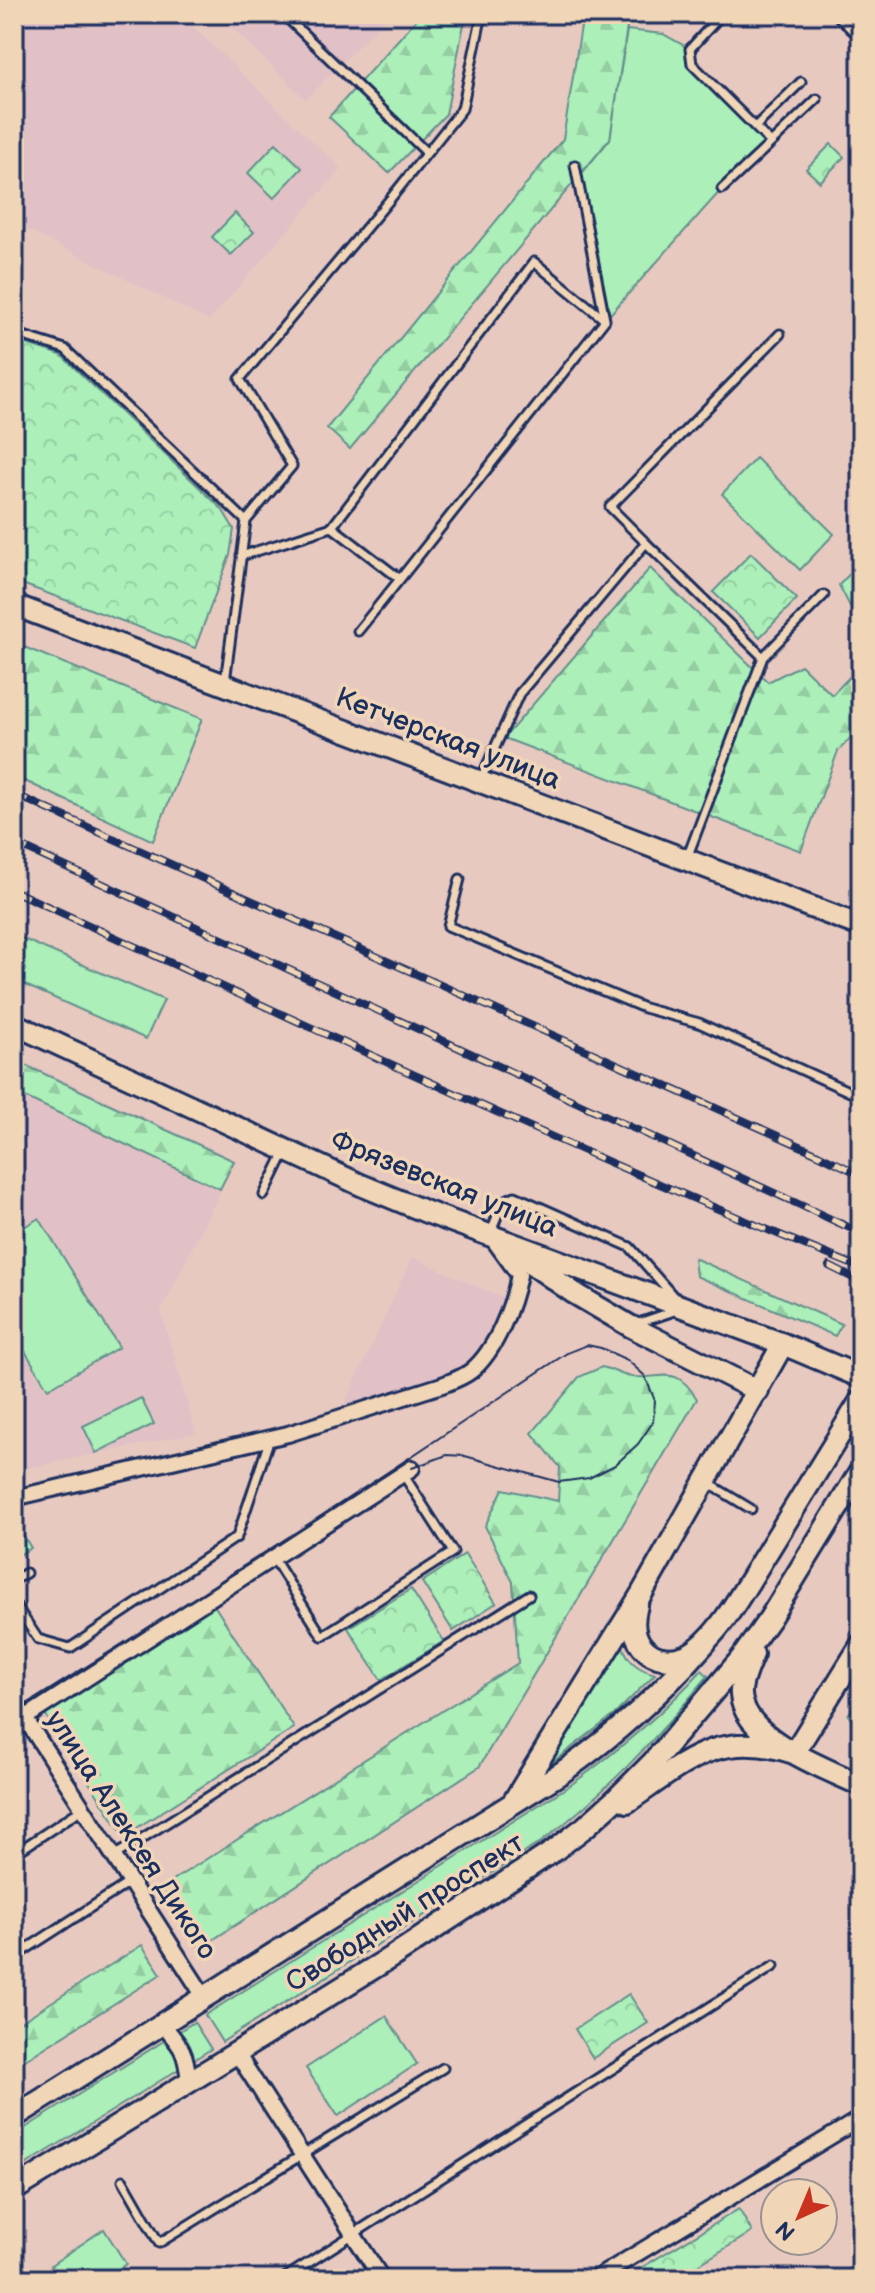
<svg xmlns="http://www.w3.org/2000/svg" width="875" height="2293" font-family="'Balsamiq Sans',sans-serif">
<defs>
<pattern id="forest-firs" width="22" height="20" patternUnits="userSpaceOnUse" patternTransform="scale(2)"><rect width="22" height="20" fill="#acefb9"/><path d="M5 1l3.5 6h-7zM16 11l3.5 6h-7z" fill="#93cda1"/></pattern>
<pattern id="park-crowns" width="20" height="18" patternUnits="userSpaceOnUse" patternTransform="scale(2)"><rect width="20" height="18" fill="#acefb9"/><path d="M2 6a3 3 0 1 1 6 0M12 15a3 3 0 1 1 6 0" fill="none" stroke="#93cda1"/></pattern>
</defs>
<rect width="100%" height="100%" fill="#e8c9c0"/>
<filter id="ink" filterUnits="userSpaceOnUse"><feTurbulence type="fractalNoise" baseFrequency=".0125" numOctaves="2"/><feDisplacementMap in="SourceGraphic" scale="16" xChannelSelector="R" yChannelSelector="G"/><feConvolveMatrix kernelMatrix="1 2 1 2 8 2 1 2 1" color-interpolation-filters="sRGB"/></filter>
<g filter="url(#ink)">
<path fill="#e1c1c6" d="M14,14H180L341,169L209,321L14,223Z
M218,14H389L306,100Z
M14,1057L236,1160L161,1311L196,1433L14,1471Z
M412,1257L503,1298L481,1353L463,1369L342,1410Z"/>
<path fill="#acefb9" stroke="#648f8c" stroke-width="2" d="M627,30L663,34L690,49L692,64L771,143L722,189L605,320L578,178L610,139Z
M756,458L834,534L800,570L722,494Z
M14,935L164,1000L146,1039L14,980Z
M39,1218L119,1347L48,1389L14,1333V1233Z
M141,1398L154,1424L96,1453L83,1426Z
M622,1643C627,1661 637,1669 655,1674L615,1714L554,1761L551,1757Z
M702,1670L708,1676C658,1737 605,1794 541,1842L222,2042L205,2015L572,1784C619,1750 662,1714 702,1670Z
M386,2016L417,2064L338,2116L306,2068Z
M194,2022L211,2049L14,2172V2135Z
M104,2229L126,2264L103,2279H60L51,2265Z"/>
<path fill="url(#forest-firs)" stroke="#648f8c" stroke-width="2" d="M421,14H466L446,114L389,173L329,117Z
M583,14H629L610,139L350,449L327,428L563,139Z
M861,562V619L853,612L839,585Z
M650,568L768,682L801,665L832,695L861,665V727L838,751L801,851L504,738Z
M14,643L202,719L153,841L14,776Z
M14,1060L234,1161L220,1189L14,1092Z
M694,1258L842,1324L835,1336L696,1276Z
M602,1367C612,1369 622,1376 632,1377C664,1380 675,1363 697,1399L479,1767L200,1948L162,1887L518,1663L513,1582L485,1526L503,1489L558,1501L560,1467L532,1433L579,1377Z
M214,1605L294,1728L124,1836L44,1713Z
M861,1695V1735L848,1715Z
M142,1945L161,1974L14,2067V2026Z"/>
<path fill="url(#park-crowns)" stroke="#648f8c" stroke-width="2" d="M276,143L302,168L274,198L248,173Z
M831,144L844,157L820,182L806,169Z
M235,213L254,232L231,255L212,237Z
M14,340L61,355L222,509L234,529L230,555L195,648L14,581Z
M751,553L797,599L760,637L713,592Z
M19,1528L31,1548L14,1558V1530Z
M465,1554L496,1603L453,1631L422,1582Z
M411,1589L444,1641L381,1680L348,1628Z
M629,1994L648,2023L593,2058L575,2029Z
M739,2209L752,2232L675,2279H633L631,2274Z"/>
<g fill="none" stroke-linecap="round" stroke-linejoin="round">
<defs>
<path id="lane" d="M283,14L427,153
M836,14L852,30
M755,127L801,82
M771,143L817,99
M575,165L605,320L400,579L332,527L534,262L605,320
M722,189L771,143L692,64L690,49L722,14
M14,333L65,349L246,521
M646,543L763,657
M241,556L332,527
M358,631L400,579
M225,682L246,521L292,466L240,379L391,198L462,109L482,14
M481,779L519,694L646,543L610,507L780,334
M687,858L763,657L824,595
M460,879L448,926L644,1008L699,1023L861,1097
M264,1195L285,1152
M491,1233L502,1202L515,1196L630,1247L674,1297
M636,1324L677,1310
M708,1483L751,1509
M274,1559L322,1636L453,1552L403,1474
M14,1580L26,1573
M14,1603L38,1639L70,1648L237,1537L270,1438
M14,1854L82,1809
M114,1856L529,1595
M14,1957L130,1882
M123,2180L159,2243L443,2068
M283,2279L774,1966"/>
<path id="street" d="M14,1498L288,1434L442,1385C452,1381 462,1378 471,1371C496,1351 513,1305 519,1275L490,1235
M14,1701L205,1998
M14,1725L412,1468
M162,2024C182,2047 186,2051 189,2082
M236,2052L382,2279
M595,2279L861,2118"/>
<path id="secondary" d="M14,605L861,926
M14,1024L361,1185L424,1211L783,1344L861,1377
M515,1252L574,1293L630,1326L758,1391
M637,1605C633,1619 632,1634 642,1646C654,1661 675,1662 691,1653C721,1635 749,1580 768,1551C799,1500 830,1450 861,1400
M753,1654C748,1666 740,1682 741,1695C744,1739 827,1769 861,1785
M794,1753L861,1645
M515,1799L642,1593L783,1344
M627,1802C686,1762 719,1728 794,1753
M14,2117L561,1773C617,1734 662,1693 706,1642
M14,2190L393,1956L555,1850L585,1827L615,1800L653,1762L740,1660L770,1618L861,1470"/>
</defs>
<use href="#lane" stroke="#1b2f5e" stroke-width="13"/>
<use href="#street" stroke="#1b2f5e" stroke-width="20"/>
<use href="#secondary" stroke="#1b2f5e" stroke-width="26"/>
<use href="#lane" stroke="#f1d5b7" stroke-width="7"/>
<use href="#street" stroke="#f1d5b7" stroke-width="14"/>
<use href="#secondary" stroke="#f1d5b7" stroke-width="20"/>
<path stroke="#1b2f5e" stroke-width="2" d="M14,1712L251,1563L567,1353L587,1345L601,1348L627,1360L645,1376L655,1401L653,1422L638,1444L615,1465L589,1478L559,1482L465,1456L447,1455L412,1468"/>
<defs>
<path id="rail" d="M14,794L816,1153L861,1175
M14,843L861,1233
M14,891C295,1019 574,1153 861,1268
M829,1266L861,1282"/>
</defs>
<use href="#rail" stroke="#1b2f5e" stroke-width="8"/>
<use href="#rail" stroke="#f1d5b7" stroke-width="5" stroke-dasharray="15" stroke-linecap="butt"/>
</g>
</g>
<g text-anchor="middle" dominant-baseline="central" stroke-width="7" stroke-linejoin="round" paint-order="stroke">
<g font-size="28" fill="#1b2f5e" stroke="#f1d5b7">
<text transform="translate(448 739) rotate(21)">Кетчерская улица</text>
<text transform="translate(444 1184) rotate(22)">Фрязевская улица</text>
<text transform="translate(131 1835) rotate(57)">улица Алексея Дикого</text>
<text transform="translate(405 1913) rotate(-32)">Свободный проспект</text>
</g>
</g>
<rect width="875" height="2293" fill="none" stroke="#f1d5b7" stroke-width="48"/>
<rect x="24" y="24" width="827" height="2245" fill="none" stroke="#1b2f5e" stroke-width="3" filter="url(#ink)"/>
<g transform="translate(799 2217) rotate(224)"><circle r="38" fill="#f1d5b7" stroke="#9b9393" stroke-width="2"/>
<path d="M0-6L14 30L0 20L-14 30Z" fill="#c8321e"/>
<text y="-12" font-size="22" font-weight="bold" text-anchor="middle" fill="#1b2f5e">N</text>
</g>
</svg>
